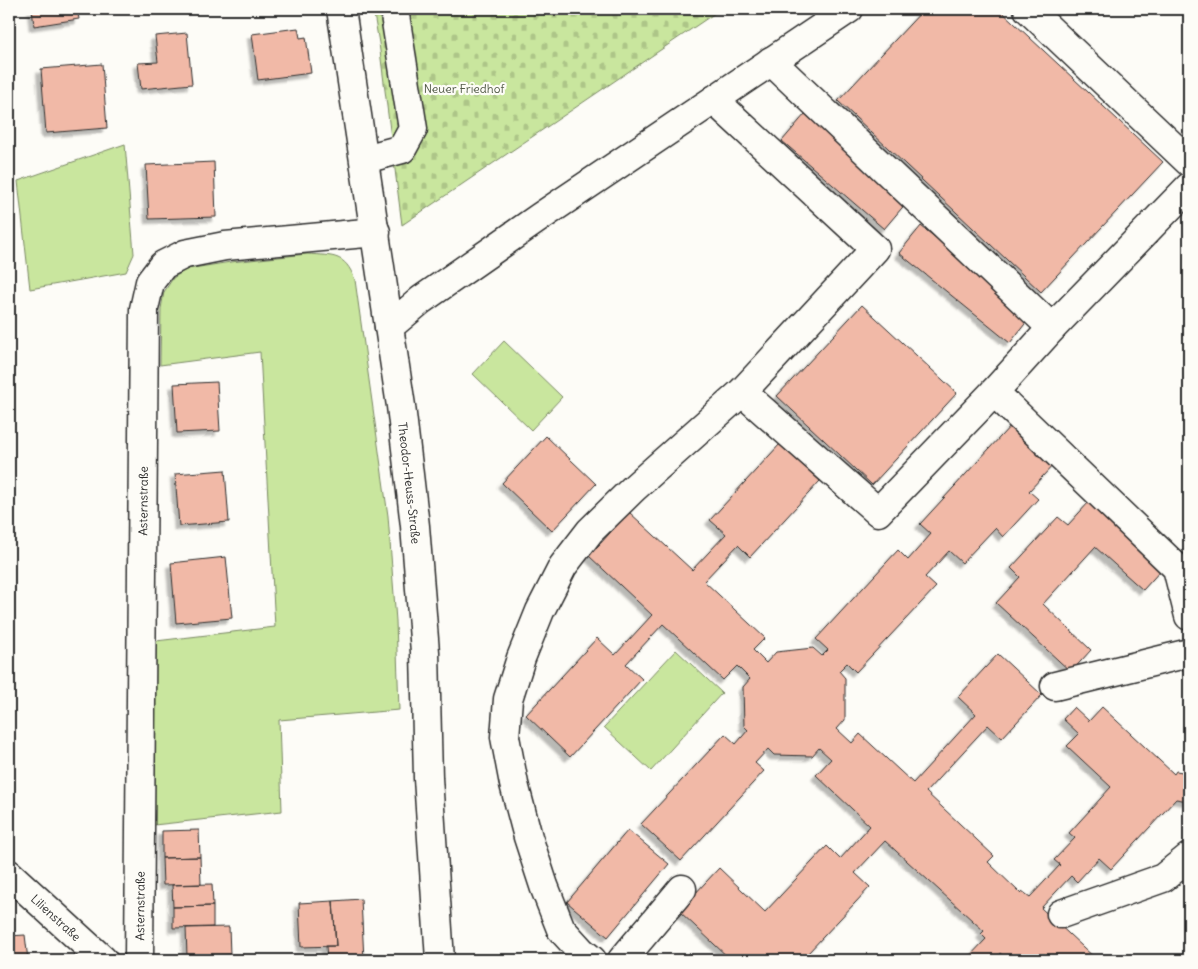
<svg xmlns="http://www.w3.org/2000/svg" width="1198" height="969" font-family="Delius,sans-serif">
<defs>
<pattern id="cemetery-stones" width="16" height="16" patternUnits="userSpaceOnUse" patternTransform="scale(1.25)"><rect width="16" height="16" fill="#c9e69e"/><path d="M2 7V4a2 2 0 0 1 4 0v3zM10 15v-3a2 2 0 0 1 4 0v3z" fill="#adc588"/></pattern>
<filter id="shadow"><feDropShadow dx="-4.5" dy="4.5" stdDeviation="1" flood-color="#0004"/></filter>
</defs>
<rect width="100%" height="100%" fill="#fdfcf7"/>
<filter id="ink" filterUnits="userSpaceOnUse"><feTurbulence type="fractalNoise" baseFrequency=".02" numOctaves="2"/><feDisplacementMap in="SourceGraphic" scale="10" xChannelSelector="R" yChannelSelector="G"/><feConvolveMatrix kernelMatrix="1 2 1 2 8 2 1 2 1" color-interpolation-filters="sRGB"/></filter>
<g filter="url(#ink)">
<path fill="#c9e69e" stroke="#7a8864" d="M125,144L134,254L126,272L30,289L18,181Z
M307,254C333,256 345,253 355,280L388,516L396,621L399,710L279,720L282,811L154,825L156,641L275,627L260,352L160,365L161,309L164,292L173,278L187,269L231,262Z
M504,341L562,397L531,430L473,374Z
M676,650L722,693L651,771L604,727Z"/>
<path fill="url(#cemetery-stones)" stroke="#7a8864" d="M373,9H721L402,225L379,43Z"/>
<path fill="#f1b9a7" stroke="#2b2b2b" filter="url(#shadow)" d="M32,9H77L79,19L34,26Z
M924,9H999L1163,162L1041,292L838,101Z
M298,28L300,38L306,37L311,73L258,80L252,34Z
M187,33L192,84L141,89L138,63L158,62L155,36Z
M102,64L107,128L46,133L41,69Z
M805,114L907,202L884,229L782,141Z
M214,162L216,217L149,219L146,165Z
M921,226L1032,315L1010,343L899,253Z
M862,305L957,393L872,485L777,396Z
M217,382L220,431L177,433L174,384Z
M1012,424L1055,463L1029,491L1038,499L1003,537L995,528L962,563L949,551L925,577L936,587L856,672L847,663L839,671L845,678V720L837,729L852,743L860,734L913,783L976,714L958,697L998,654L1042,695L1002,738L988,725L926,792L994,856L988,862L1020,893L1022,891L1030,897L1060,865L1054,860L1075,838L1069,833L1111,787L1067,746L1079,734L1063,719L1074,707L1089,721L1102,707L1174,774L1176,771L1189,773V799L1188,801L1176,799L1111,869L1099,858L1077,882L1071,876L1041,908L1097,960H1008L1000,953L994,960H966L986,939L981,934L984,931L885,841L855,873L870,887L808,953L815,960H731L679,911L719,868L765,912L827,846L840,859L870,826L816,775L831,759L819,748L812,756L774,755L768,749L755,763L764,771L681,861L641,824L725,734L736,744L748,730L744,726L743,687L750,679L737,666L723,680L663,624L626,664L642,679L570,757L526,715L597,638L615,655L652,615L589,556L629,512L692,570L726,534L710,520L780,444L820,481L750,557L738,545L704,581L765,638L753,650L766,663L776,652L813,648L822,656L828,650L816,639L898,550L908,560L931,534L920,524Z
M546,436L596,484L552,531L502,483Z
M225,470L229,522L179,526L175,474Z
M1089,502L1162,569L1143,590L1095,547L1043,604L1091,650L1071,672L996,603L1020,577L1011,568L1058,517L1068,525Z
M226,557L232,618L176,623L171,563Z
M199,830L200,857L162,858V831Z
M628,830L669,864L608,937L567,902Z
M200,857L201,884L163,885L162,858Z
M212,884L213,906L173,907L172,885Z
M361,899L364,960H327L326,946H336L333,901Z
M333,901L336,946L301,947L299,903Z
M213,906V927L173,928V907Z
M229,927L230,955L187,957L186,928Z
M25,935L28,960H9V936Z
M230,955V960H187V957Z"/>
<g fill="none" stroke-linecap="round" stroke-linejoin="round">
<defs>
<g id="minor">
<path id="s1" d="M341,9L401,406L415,526L425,652L428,778L440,960"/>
<path d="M1028,9L1189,162"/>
<path d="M771,61L1052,328"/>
<path d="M365,159L402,149L413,129L394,9"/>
<path d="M1189,187L1052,328L994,392L1177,568L1189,616"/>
<path d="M389,327L421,300L540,217L849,9"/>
<path d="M742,392L878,512L994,392"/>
<path d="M1055,686L1189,653"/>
<path id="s2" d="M9,874L103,960"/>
<path d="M1061,914L1163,878L1189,857"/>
<path id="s3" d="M139,960L144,309L150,282L163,265L185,254L225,246L376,232"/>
<path d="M592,960L581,951L561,929L544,886L528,837L514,784L505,737L508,699L521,658L540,611L563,566L590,531L634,488L742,392L875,249L714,100"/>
<path d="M622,960L682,889"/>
</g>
</defs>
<use href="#minor" stroke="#2b2b2b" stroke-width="31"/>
<use href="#minor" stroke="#fdfcf7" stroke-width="28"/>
</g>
</g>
<g text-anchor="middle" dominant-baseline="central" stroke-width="4.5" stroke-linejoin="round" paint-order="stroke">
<g font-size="12" fill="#525a48" stroke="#fdfcf7">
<text x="464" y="88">Neuer Friedhof</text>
</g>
<g font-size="12" fill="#2b2b2b" stroke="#fdfcf7">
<text stroke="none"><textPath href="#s1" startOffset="479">Theodor-Heuss-Straße</textPath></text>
<text stroke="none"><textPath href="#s3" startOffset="459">Asternstraße</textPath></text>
<text stroke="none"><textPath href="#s3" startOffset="54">Asternstraße</textPath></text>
<text stroke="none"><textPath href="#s2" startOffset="64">Lilienstraße</textPath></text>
</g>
</g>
<rect width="1198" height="969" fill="none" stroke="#fdfcf7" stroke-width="30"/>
<rect x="15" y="15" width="1168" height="939" fill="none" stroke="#2b2b2b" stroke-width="2" filter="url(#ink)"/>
</svg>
